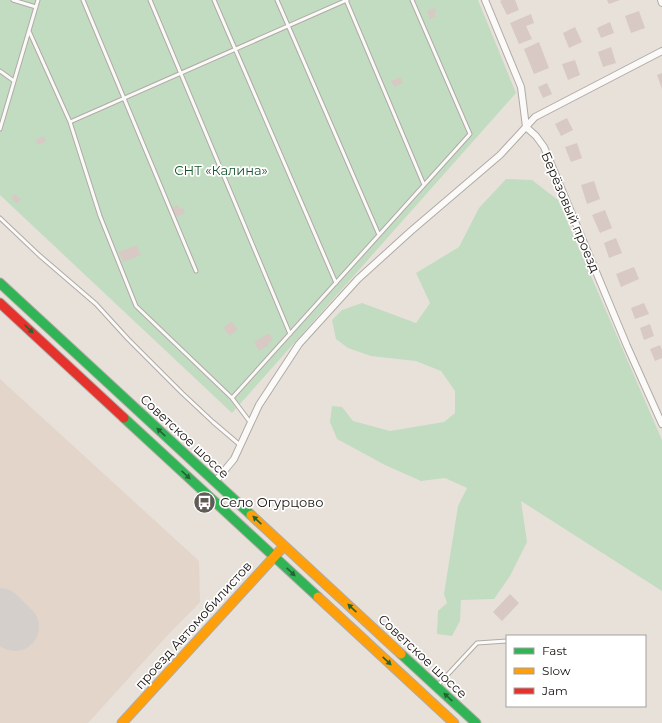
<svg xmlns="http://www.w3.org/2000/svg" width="662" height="723" font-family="Montserrat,sans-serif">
<rect width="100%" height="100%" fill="#e8e1da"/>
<path fill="#e3d5c9" d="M0,379L199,561L200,602L166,637L88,723H0Z"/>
<path fill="#c1dcc1" d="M0,0H478L516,93L232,413L0,195Z
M506,179L532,180L558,200L662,440V591L521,501L527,542L510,576L494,599L461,600L460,621L452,636L437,634L438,611L447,603L444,594L458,506L467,488L445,478L421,481L385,465L337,439L330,422L332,406L342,407L353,421L390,431L444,422L455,413V391L441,371L416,361L371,356L348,348L336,339L332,320L342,310L362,303L416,323L430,303L416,273L459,247L479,208Z"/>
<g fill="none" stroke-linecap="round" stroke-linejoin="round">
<path stroke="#d4cfcb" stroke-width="48" d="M0,612L15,627"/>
</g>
<path fill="#d8c9c4" d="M502,0H515L519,10L507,15L500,1Z
M607,0H620L609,4Z
M435,8L437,12L434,13L436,17L430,19L427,11Z
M639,11L645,28L631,33L625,16Z
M531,14L534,23L526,26L532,39L519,44L510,23Z
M610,22L614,33L601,38L597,28Z
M575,27L582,42L569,48L563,33Z
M539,42L549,68L534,74L524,49Z
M611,47L616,63L603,67L598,52Z
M575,60L580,75L568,80L562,64Z
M662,73V89L657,75Z
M400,77L403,83L394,87L391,81Z
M547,83L552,94L543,98L538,87Z
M567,118L573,130L561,136L555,124Z
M44,136L46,141L38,145L35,140Z
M577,143L582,158L571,162L565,147Z
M594,181L600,199L587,204L581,185Z
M15,194L21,199L17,204L11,198Z
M178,205L180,209L183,208L185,213L175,217L171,208Z
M605,210L612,228L600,233L592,215Z
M616,238L622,253L609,258L604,243Z
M136,245L141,255L123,262L119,252Z
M634,267L639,279L621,287L616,274Z
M644,303L649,314L635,319L631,308Z
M231,321L238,329L230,336L223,328Z
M650,324L654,336L644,340L640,328Z
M269,333L273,340L268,343L269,345L259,351L254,342Z
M660,345L662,350V358L655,361L650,349Z
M510,594L519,603L502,621L493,612Z"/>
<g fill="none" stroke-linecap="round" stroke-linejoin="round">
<defs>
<path id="lane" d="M13,0L36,7
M83,0L196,271
M150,0L290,334
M214,0L336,283
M277,0L379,235
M346,0L424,185
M29,31L70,122
M0,71L14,81
M0,129L38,0
M0,218L39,255L96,304L128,339L182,393L213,422L240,445
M232,398L136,306L100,216L70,122L347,0
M250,422L232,398L470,134L412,0
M438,685L477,643L507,641"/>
<path id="street" d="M485,0L521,87L526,127L536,136L544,147L627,346L662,424
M661,0L662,3
M215,482L234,459L259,405L299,344L358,279L411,231L500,155L535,117L662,51"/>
<path id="fast" d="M0,283L251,515
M124,418L318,597
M401,654L476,723"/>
<path id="slow" d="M251,515L401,654
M318,597L454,723
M122,723L284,546"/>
<path id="jam" d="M0,303L124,418"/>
</defs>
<use href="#lane" stroke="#b0aba6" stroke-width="5"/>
<use href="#street" stroke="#b0aba6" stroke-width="8"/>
<use href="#fast" stroke="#b0aba6" stroke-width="11"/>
<use href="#slow" stroke="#b0aba6" stroke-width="11"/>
<use href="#jam" stroke="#b0aba6" stroke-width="11"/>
<use href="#lane" stroke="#fcfaf9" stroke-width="3"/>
<use href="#street" stroke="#fcfaf9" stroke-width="6"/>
<use href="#fast" stroke="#30b455" stroke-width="9"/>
<use href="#slow" stroke="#ff9f0a" stroke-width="9"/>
<use href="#jam" stroke="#e5322d" stroke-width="9"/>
</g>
<defs><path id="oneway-solid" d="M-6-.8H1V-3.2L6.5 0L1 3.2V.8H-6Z"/></defs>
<g fill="#246432">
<use href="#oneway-solid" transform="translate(29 329) rotate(43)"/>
<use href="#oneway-solid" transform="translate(161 432) rotate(-137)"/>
<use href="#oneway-solid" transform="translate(186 475) rotate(43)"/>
<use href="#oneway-solid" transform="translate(257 520) rotate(-137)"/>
<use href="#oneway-solid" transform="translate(291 572) rotate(43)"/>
<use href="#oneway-solid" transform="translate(352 608) rotate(-137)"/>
<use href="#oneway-solid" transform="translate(387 661) rotate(43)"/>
<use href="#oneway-solid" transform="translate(448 697) rotate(-137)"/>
</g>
<defs>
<symbol id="bus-disc" viewBox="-11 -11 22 22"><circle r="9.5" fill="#615b56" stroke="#fff"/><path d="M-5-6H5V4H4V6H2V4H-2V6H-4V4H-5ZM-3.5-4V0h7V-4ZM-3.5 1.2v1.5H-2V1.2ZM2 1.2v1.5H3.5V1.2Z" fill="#fff"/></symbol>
</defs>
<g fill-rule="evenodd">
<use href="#bus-disc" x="192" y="490" width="25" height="25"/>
</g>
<g text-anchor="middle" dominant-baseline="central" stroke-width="3.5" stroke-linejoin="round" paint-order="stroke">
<g font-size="13" fill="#1a542d" stroke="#fff">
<text x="221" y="170">СНТ «Калина»</text>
</g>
<g font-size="13" fill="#18130f" stroke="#fff">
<text transform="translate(571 212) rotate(67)">Берёзовый проезд</text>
<text transform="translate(185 436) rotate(43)">Советское шоссе</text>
<text transform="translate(193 625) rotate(-48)">проезд Автомобилистов</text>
<text transform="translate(423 656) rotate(43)">Советское шоссе</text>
</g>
<g font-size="13" fill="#18130f" stroke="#fff" text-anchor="start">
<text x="220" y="502">Село Огурцово</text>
</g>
</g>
<rect x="506" y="635" width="140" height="72" fill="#ffffff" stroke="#a3a19f"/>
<rect x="514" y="648" width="20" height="6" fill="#30b455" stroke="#a3a19f"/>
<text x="542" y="655" font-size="12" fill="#18130f">Fast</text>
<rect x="514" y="668" width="20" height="6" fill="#ff9f0a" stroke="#a3a19f"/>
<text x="542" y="675" font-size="12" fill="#18130f">Slow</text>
<rect x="514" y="688" width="20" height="6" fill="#e5322d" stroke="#a3a19f"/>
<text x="542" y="695" font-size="12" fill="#18130f">Jam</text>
</svg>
